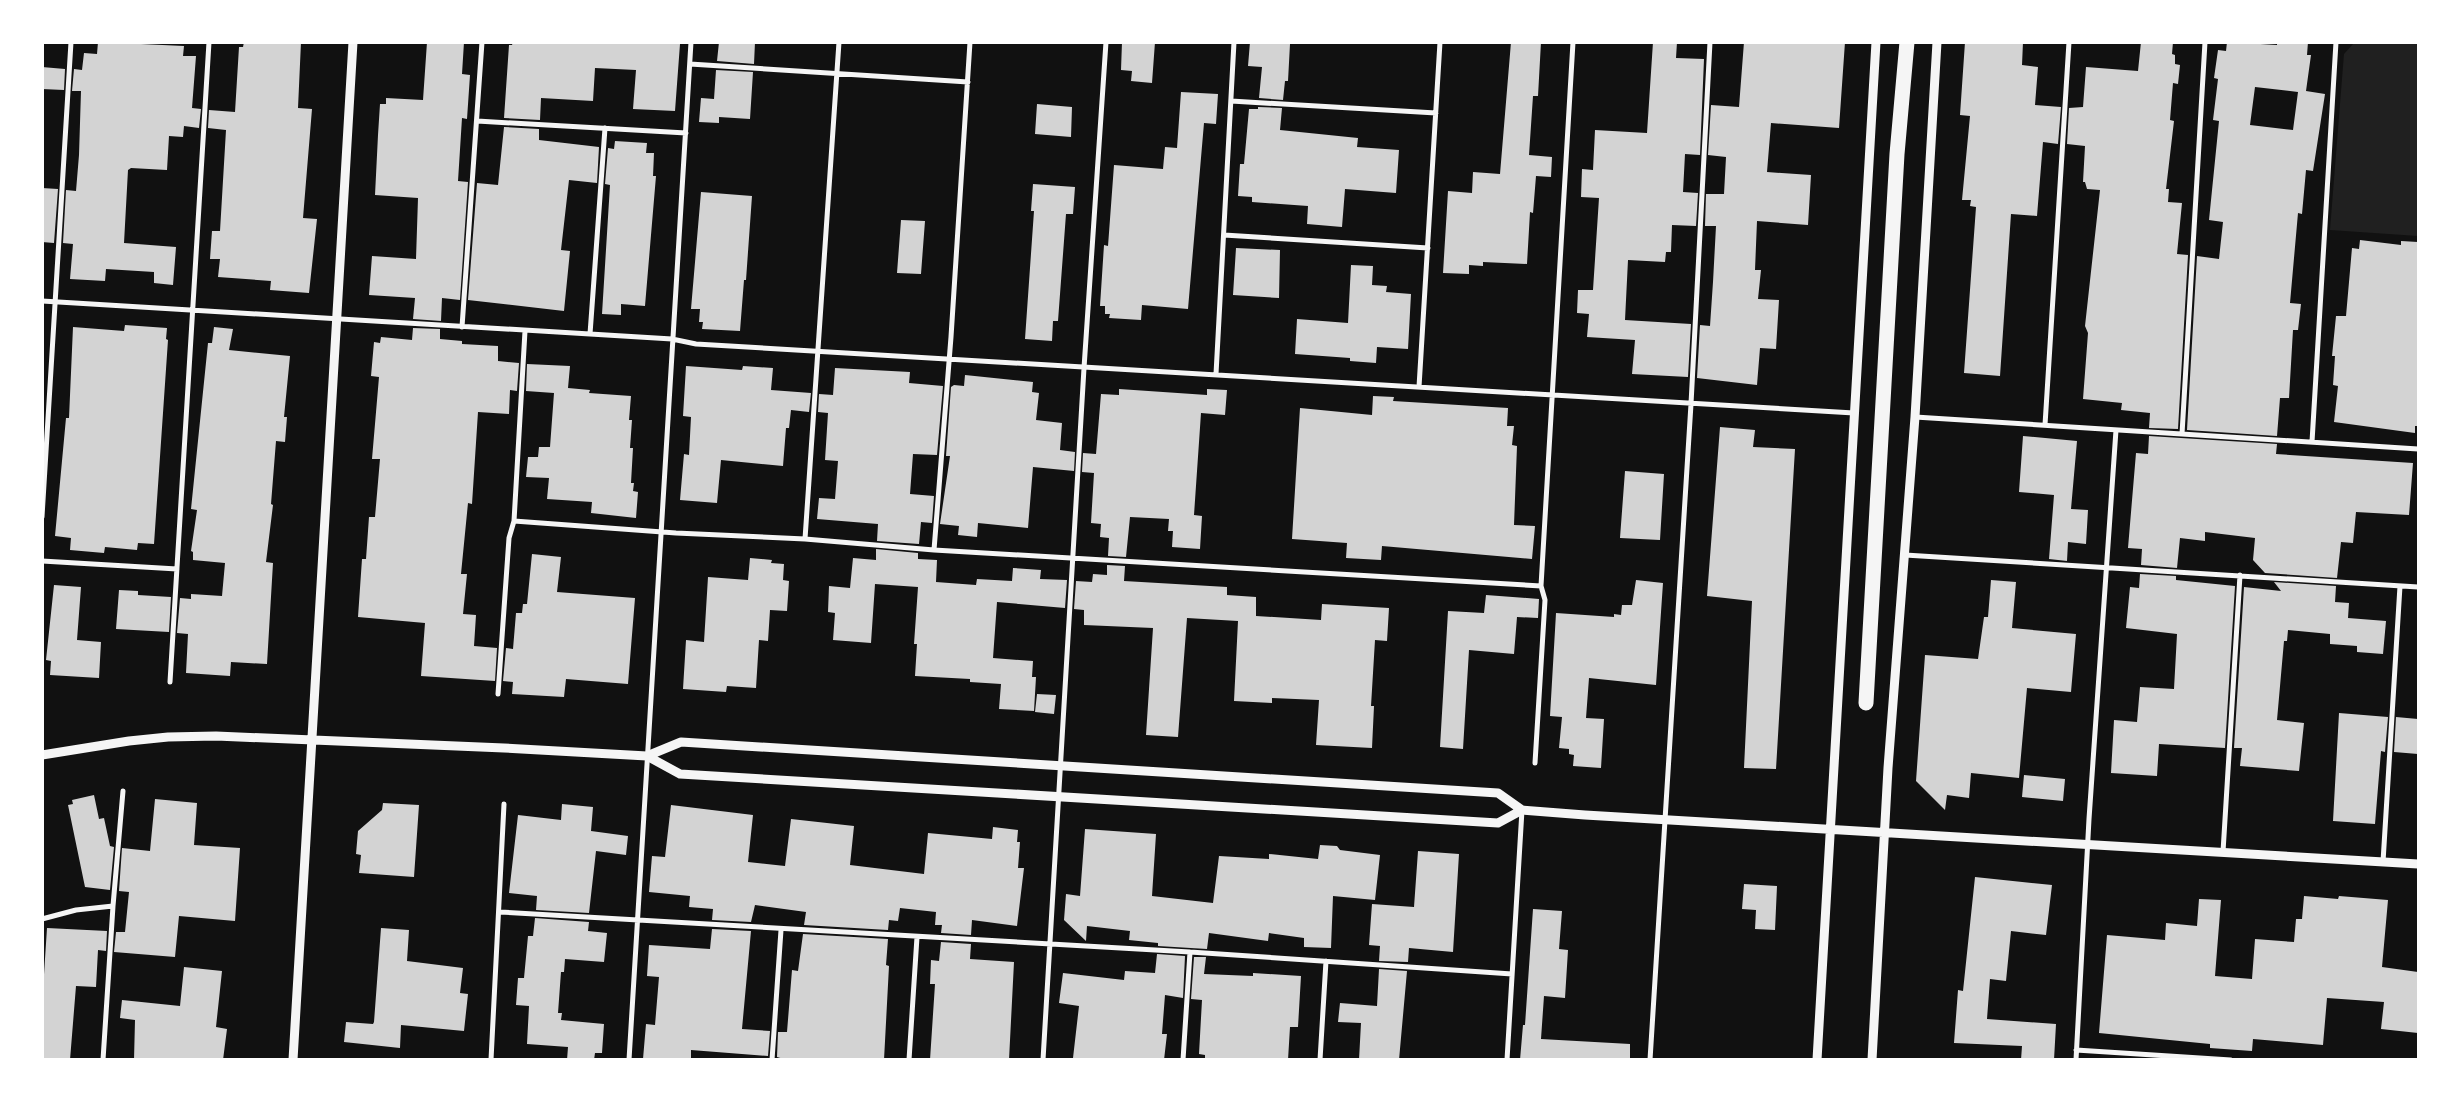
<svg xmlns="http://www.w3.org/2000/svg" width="2461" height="1102" font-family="'Public Sans',sans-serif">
<rect width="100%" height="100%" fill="#111"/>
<path fill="#202020" d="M2354,43H2418V236L2330,230L2344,54Z"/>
<path fill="#d3d3d3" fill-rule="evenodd" d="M98,42L184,46L183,56H196L192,108L201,109L199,128L184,126L183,137L169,136L167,170L131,168L128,170L124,243L176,247L173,285L154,283V272L106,269L105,281L70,279L73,244L63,243L66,190L76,191L79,155L81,91H72L74,69L82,70L84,53L97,54Z
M244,42H301L298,108L312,109L303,218L317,219L309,293L270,290L271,281L218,277L220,259H210L212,231H220L226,130L208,128L209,110L235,112L239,47H243Z
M427,42H464L462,74L470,75L467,119L462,118L458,181L468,182L460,300L442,298L441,321L413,319L415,298L369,295L372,256L416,259L418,198L375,195L378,135L380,104H386V98L423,100Z
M513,42L680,44L675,111L633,109L636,70L595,68L593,101L541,98L540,120L504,118L509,45H512Z
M719,42H755L754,64L717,61Z
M1122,42H1155L1152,83L1131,81L1132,71L1121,70Z
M1250,42L1290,44L1288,81H1285L1283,100L1259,98L1262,67L1248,66Z
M1511,42H1541L1538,96H1533L1529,155L1552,157L1551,177L1536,176L1533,213L1530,212L1527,264L1483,262V266L1469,265V274L1443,273L1448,191L1472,193L1473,172L1500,174Z
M1653,42H1677L1676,58L1704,59L1700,155L1685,154L1683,192L1698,193L1696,226L1672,225L1671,252H1666L1665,262L1628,260L1625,320L1691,324L1688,377L1632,374L1635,340L1587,337L1589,314L1577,313L1578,290H1593L1599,198L1581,197L1582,169L1593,170L1595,130L1647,133Z
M1744,42H1845L1839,128L1771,123L1767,172L1811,175L1808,225L1757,221L1755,270H1761L1758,299L1779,300L1776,349L1760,348L1757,385L1697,378L1700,325L1710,326L1713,282L1716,226H1705L1706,194H1724L1726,157L1708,155L1711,105L1739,107Z
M1965,42H2023L2022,65L2038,67L2035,105L2061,107L2058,144L2043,142L2037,216L2011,214L2000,376L1964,373L1976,207L1970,206L1971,200H1962L1970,116L1960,115Z
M2141,42H2173L2172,54L2175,55V64L2180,65L2178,84L2173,83L2170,120L2174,121L2166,189H2169L2168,202L2182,203L2177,254L2188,255L2178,429L2149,428L2150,413L2121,410L2122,403L2083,399L2088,333L2085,326L2100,190L2087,189L2085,182H2083L2085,146L2067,144L2069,108L2083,107L2086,67L2138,71Z
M2227,42L2277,45V42H2308L2307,55H2311L2306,91L2325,94L2313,171L2306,170L2302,214L2298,213L2290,303L2301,304L2298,330H2293L2289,398H2280L2277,436L2187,430L2197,256L2219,259L2223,222L2209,220L2219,121L2213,120L2218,79L2214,78L2218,50L2226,51ZM2255,87L2298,92L2293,130L2250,125Z
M42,67L65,69L64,90L42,89Z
M716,70L753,72L750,119L719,117V123L699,122L701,98L714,99Z
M1181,92L1218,94L1216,124L1204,123L1188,309L1142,305L1141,320L1109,318L1110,314H1105V306H1100L1104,245L1108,246L1114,165L1163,169L1165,147L1177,148Z
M1037,104L1072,107L1071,137L1035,134Z
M1258,107L1282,108L1280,130L1358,138L1357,147L1399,150L1396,193L1345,189L1342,227L1307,224L1308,206L1252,202V197L1238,196L1240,164H1244L1249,109H1258Z
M504,127L539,129V140L599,147L597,183L569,180L561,250L570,251L564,311L468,300L477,183L498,185Z
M615,141L647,143L646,153H654L653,176H656L645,306L621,304V315L602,314L610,185L605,184L608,148L614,149Z
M1033,184L1075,187L1073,214H1066L1058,321H1053L1052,341L1025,339L1034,211H1031Z
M42,188L58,189L54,243L42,242Z
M701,192L752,196L746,280H744L740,331L702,329L703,322H699L700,309H691Z
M901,220L925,221L921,274L897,273Z
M2360,240L2401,245V241L2418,242V426H2415V433L2334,422L2338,386L2333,385L2335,356H2332L2336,316H2346L2352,248L2359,249Z
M1236,248L1280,250L1279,298L1233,295Z
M1351,265L1373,266L1372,285L1387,286L1386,292L1411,294L1408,349L1377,347L1376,363L1350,361V358L1295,354L1297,319L1348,323Z
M125,325L167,328L166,339L168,340L154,544L138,543L137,550L105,547L104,553L70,550L71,538L55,536L66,418H69L73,327L124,331Z
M214,327L233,329L229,350L290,356L284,417H287L285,442L276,441L271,504L273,505L266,562L273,563L267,664L231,662L230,676L186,673L188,634L177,633L180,598L191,599V594L222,596L225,563L193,560V552L191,551L197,510L191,509L208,343H212Z
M413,328L440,329V339L462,341V344L498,346V361L519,363L517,391L510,390L509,414L478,412L472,504L468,503L461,574H467L463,614L476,615L474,646L497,648L495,681L421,676L425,623L358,617L362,559H366L369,517H375L380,459H372L379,377L371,376L374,342L380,343L381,337L412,340Z
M527,364L570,366L568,388L590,390L589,393L631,396L629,420H632L630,448H633L631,483H634L633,491L638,492L636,518L591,513L592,502L547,499L549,478L526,477L528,457H538L539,447H550L554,393L526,391Z
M686,366L742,370L743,366L773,368L771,390L811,393L809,412L791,410L789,428H786L783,466L721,460L717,503L680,500L684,454L689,455L691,417L683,416Z
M835,368L910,372L909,383L943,386L937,455L913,454L910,494L934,496L932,523L921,522L919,544L877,541L878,524L817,519L819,498L835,499L838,461L825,460L828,413L818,412L819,394L833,395Z
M965,375L1033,382L1032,392L1039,393L1036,420L1062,423L1060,450L1075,452L1074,471L1033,467L1028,528L978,523L977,537L958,535L959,526L940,524L950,456H946L951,387L954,385L964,386Z
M1119,389L1207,395V389L1227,390L1225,415L1201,413L1194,515L1202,516L1200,549L1172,547L1173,531H1168L1169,519L1130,517L1126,557L1108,556L1109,538L1100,537L1101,524L1091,523L1094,473L1082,472L1083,453L1096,454L1101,394L1119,395Z
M1373,396L1394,397L1393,401L1508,408L1507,426H1514L1512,445L1517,446L1514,525L1535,526L1532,559L1382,546L1381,560L1346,558L1347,543L1292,539L1300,408L1372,415Z
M1720,427L1755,430L1753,447L1795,449L1776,769L1744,768L1752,601L1707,596Z
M2023,436L2077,441L2071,509L2088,510L2086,544L2068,542L2067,561L2049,559L2054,495L2019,492Z
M2149,436L2277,444L2276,454L2413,463L2409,515L2356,512L2353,543L2341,542L2337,578L2265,573L2253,560L2255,538L2205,532V541L2180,538L2177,568L2141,565L2142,549L2128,548L2136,453L2148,454Z
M1625,471L1664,474L1660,540L1620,538Z
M876,549L918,553V559L937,560L936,582L976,585L977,579L1012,581L1013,568L1041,570L1040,579L1067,580L1065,608L997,602L993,658L1033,661L1032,677H1036L1034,711L999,709L1001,684L970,682V679L915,676L917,644H914L918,587L875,584L871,643L833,640L835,613L828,612L829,586L850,588L853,558L876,560Z
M532,554L561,557L557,592L635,598L628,684L566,679L564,697L512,694L513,682L503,681L506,648L513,649L516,613H522L523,604H527Z
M750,558L772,560L771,563L784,564L783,580L789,581L787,611L770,610L768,641L759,640L756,688L727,686L726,692L683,689L686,640L704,642L708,577L748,580Z
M1107,565L1125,566L1124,581L1227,587V595L1256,597V616L1321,620L1322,604L1389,608L1387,641L1375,640L1371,706H1374L1372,748L1316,745L1319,700L1272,698V703L1234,701L1238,621L1187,618L1178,737L1146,735L1153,628L1084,625V610L1074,609L1076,581L1092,582L1093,574L1107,575Z
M2140,574L2176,576V580L2235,586L2225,748L2159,744L2157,776L2111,773L2114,720L2137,722L2140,687L2174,689L2177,634L2126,628L2130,587L2139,588Z
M1636,580L1663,583L1656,685L1589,678L1586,718L1604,719L1601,768L1573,766L1574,755L1569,754V749L1559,748L1562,717L1550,716L1556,613L1614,617V614L1621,615L1622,605H1632Z
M1991,580L2016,582L2012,628L2076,634L2071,692L2027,688L2019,778L1971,773L1969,798L1947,795L1945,810L1916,781L1925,655L1978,659L1984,617H1988Z
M2274,582L2336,586L2335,602L2349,603L2348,618L2386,621L2383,654L2357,652V646L2330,644V634L2288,630L2287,641H2284L2277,720L2304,723L2299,771L2240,766L2242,748H2234L2244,587L2281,591Z
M54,585L81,587L77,640L101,642L99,678L50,675L51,661L46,660Z
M119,590L138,591V595L171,597L169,632L116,629Z
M1486,595L1539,599L1538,618L1517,617L1514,654L1469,650L1463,749L1440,747L1448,611L1484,613Z
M1037,694L1056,695L1054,714L1035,712Z
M2339,713L2388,717L2385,752L2381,751L2375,824L2333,821Z
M2396,717L2418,719V754L2394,752Z
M2024,775L2065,779L2063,801L2022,797Z
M94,795L99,819L104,818L110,846L114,847L110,890L85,887L68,805L73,804L72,800Z
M155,799L197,803L194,845L240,848L235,921L179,916L175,957L114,952L116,932H125L129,892L119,891L122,848L150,851Z
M383,803L419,805L414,877L359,873L361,855L356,854L358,831L382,810Z
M562,804L593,807L591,831L628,836L626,855L596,851L589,913L536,910L537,896L509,893L518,815L561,820Z
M671,805L753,815L748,862L785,866L791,819L854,826L850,865L924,874L928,833L992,839L993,827L1018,830L1017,842H1020L1018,868H1024L1017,926L972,920L971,935L941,933L942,925H935L936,912L900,908L898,921L889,920L888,930L804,925L806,912L755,905L751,922L712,920L713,909L689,907L690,896L649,892L652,856L665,857Z
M1085,829L1156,834L1152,896L1213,903L1219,856L1269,859V854L1318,859L1320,845L1337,846L1340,850L1380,855L1375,900L1333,896L1331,948L1304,947V938L1269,933L1268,941L1209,933L1207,949L1158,946V943L1129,940L1130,931L1087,926L1086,941L1064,920L1066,894L1080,896Z
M1418,851L1459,854L1453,952L1409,948L1408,962L1379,961L1380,946L1369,945L1372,904L1414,907Z
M1975,877L2052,885L2046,935L2011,931L2006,981L1990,979L1987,1019L2056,1024L2054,1060H2021L2022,1046L1954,1043L1958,990L1963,991Z
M1744,884L1777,886L1775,930L1755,929L1756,910L1742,909Z
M2304,896L2338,899L2339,896L2388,900L2382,967L2418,972V1033L2381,1029L2384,1002L2327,998L2323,1045L2253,1039L2252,1051L2210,1048V1044L2099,1033L2107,935L2165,940L2166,923L2197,926L2199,899L2221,900L2215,976L2252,979L2255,939L2294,942L2296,919H2302Z
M1533,909L1562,911L1559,949L1568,950L1565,998L1544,996L1541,1039L1630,1044V1060H1520L1523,1025H1525Z
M535,918L589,922L588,931L607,933L604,962L565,959L564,972H561L558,1013H562L561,1020L604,1024L602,1053H595L594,1060H567L568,1047L527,1044L529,1006L516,1005L518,978H524L528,936H533Z
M47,928L107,931L106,951L98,950L96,987L76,986L70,1060H42V1005Z
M381,928L409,930L407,961L463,968L460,993L468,994L464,1031L401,1025L400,1048L344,1042L346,1022L373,1024L374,1022Z
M712,929L751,931L742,1029L770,1031L768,1056L691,1050V1060L643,1059L646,1024L655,1025L659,977L647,976L649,945L710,949Z
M803,934L888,939L886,965L889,966L884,1060H787L777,1057L778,1032H787L792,970L798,971Z
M941,942L971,944L970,959L1014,962L1009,1060H930L935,984H930L931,960L939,961Z
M1157,954L1185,956L1183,998L1165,995L1162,1034H1167L1164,1060L1073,1058L1079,1006L1059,1003L1063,973L1124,980L1125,971L1155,973Z
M1194,957H1206L1204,974L1253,976V973L1301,976L1298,1027H1290L1288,1060H1205V1055L1199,1054L1202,1000L1191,999Z
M184,967L222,971L216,1027L227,1029L223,1060H134L135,1020L120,1018L122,1000L180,1006Z
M1379,969L1407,971L1399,1060H1359L1361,1023L1338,1022L1340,1003L1377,1006Z"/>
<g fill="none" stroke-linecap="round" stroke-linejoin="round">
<path stroke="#f5f5f5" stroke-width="5" d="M690,64L968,82
M1231,101L1436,113
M477,121L686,133
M1224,235L1428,248
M42,301L672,339L696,344L1854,413
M462,327L482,42
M590,334L605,128
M1216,374L1234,42
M1419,387L1440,42
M1915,417L2418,449
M2045,425L2069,42
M2182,434L2205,42
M2312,442L2336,42
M42,517L71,42
M514,521L676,533L805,539L934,550L1541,586L1573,42
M805,539L839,42
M934,550L951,337L970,42
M1905,555L2418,587
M42,561L177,569
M170,682L209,42
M498,694L509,538L514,521L525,331
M1535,763L1545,600L1541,586
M2223,852L2240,575
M2383,862L2400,586
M500,912L1190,952L1512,974
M42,919L76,910L113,906
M2076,1050L2231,1060
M103,1060L113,906L123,791
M491,1060L504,804
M629,1060L691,42
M772,1060L781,930
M909,1060L917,937
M1043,1060L1084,368L1106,42
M1183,1060L1190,952
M1320,1060L1326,961
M1507,1060L1522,810
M1650,1060L1691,404L1710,42
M2076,1060L2089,819L2116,430"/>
<path stroke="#f5f5f5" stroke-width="9" d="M42,755L129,741L168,737L216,736L504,748L647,756L680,774L1498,823L1522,810
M647,756L681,742L1498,793L1522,810L1585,815L2418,864
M293,1060L353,42
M1817,1060L1876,42
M1872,1060L1888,768L1915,417L1937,42"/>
<path stroke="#f5f5f5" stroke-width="15" d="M1866,703L1897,154L1907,42"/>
</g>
<rect width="2461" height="1102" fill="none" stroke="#ffffff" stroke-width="88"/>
</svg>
